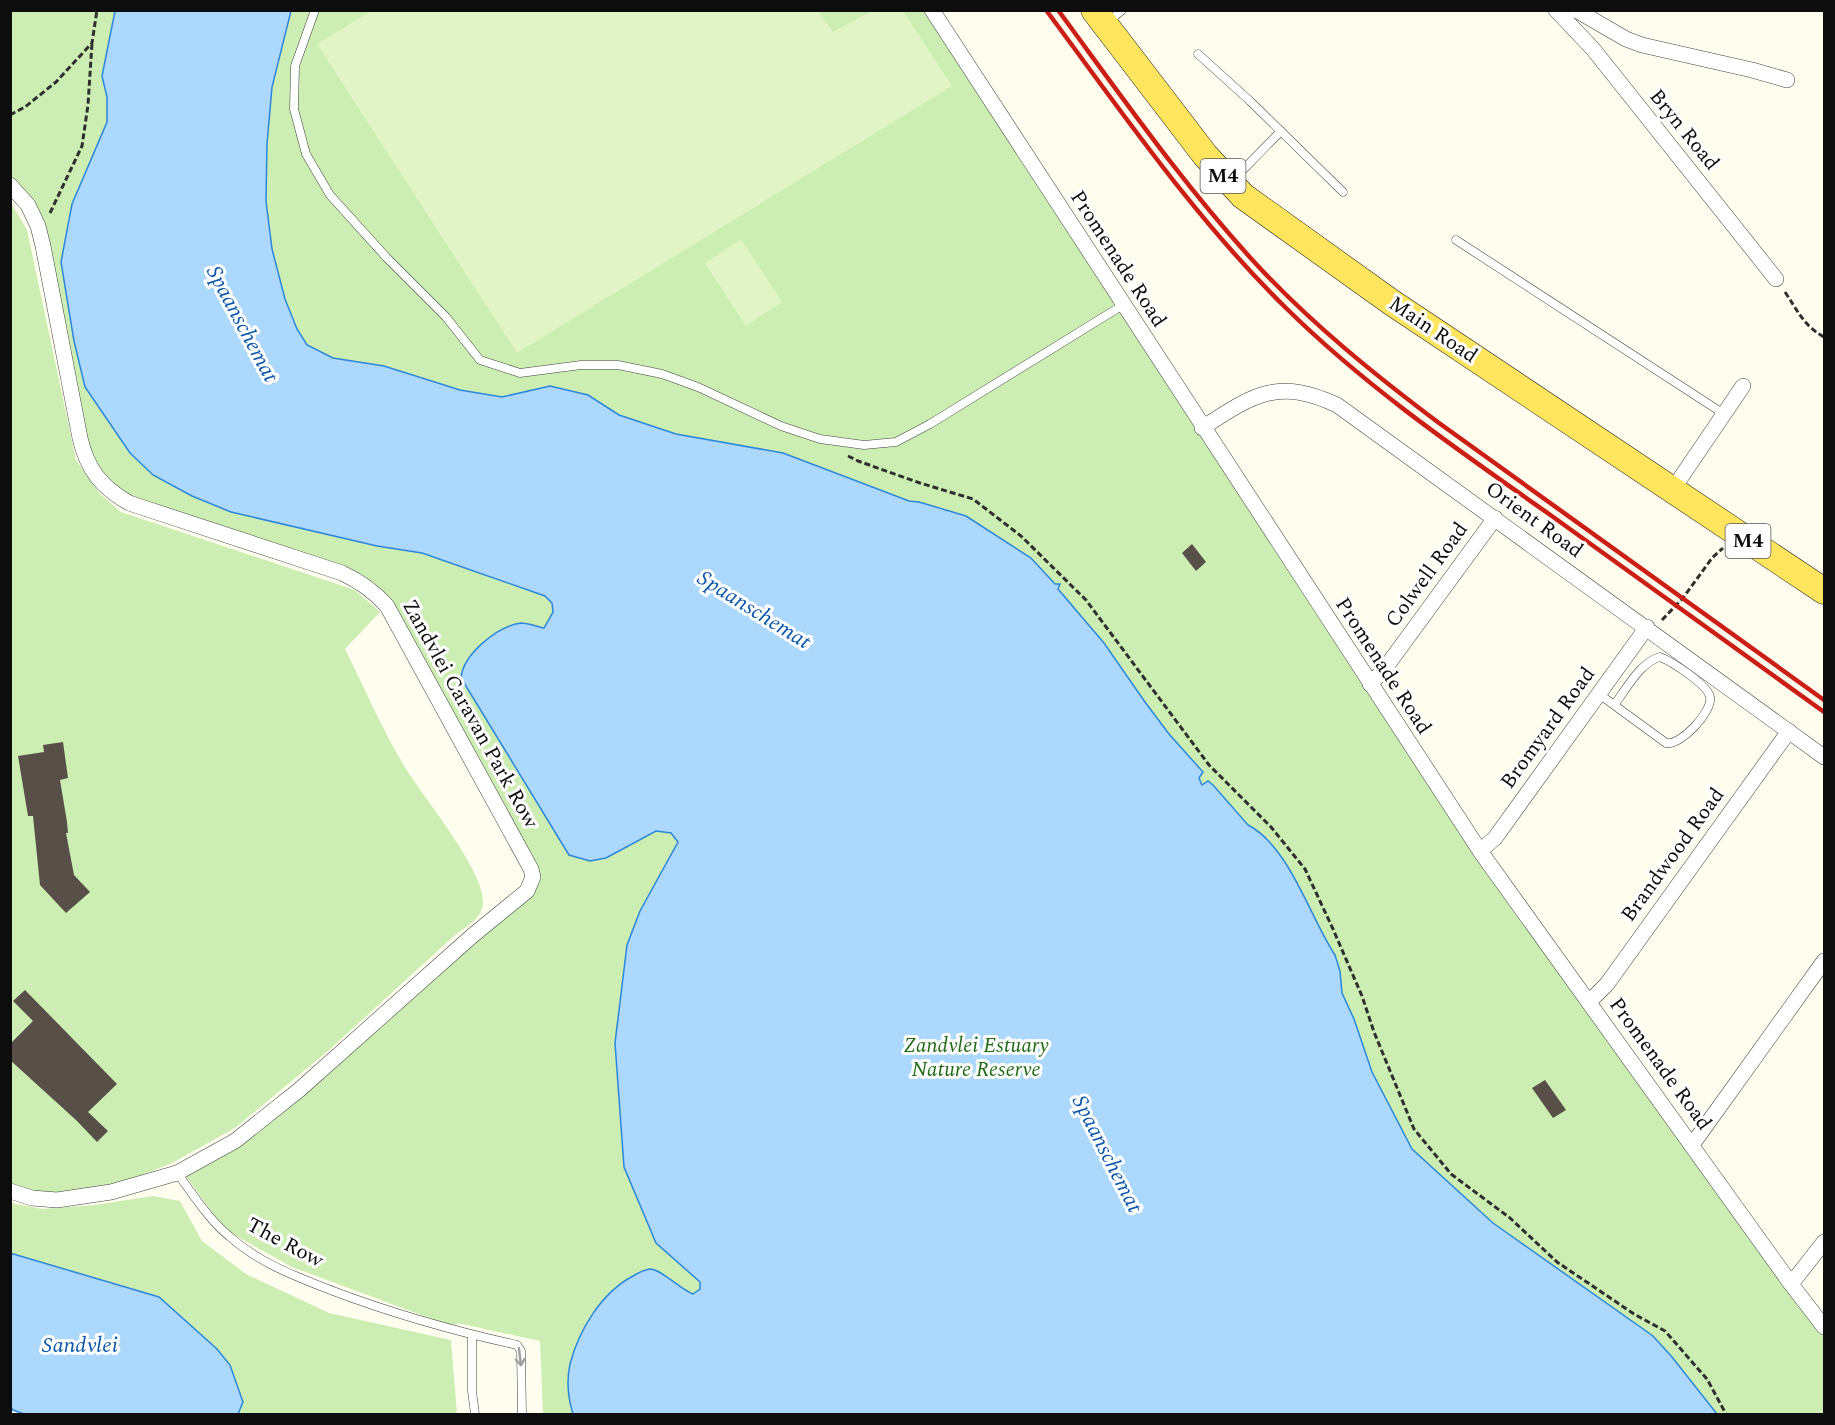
<svg xmlns="http://www.w3.org/2000/svg" width="1835" height="1425" font-family="Spectral,serif">
<rect width="100%" height="100%" fill="#fffded"/>
<path fill="#cceeb2" d="M10,11H932L1370,684L1824,1327V1414H543L540,1341L458,1323L451,1326L292,1267L224,1229L184,1173L244,1139L539,881L367,585L134,505L93,468L43,246L11,185Z
M10,201L27,230L76,460L100,494L121,512L355,590L380,612L345,649C364,687 381,727 403,764C421,795 484,869 483,902C483,918 467,926 455,935L329,1050L235,1128L172,1163L114,1186L58,1194L14,1190L10,1187Z
M153,1196L180,1201L202,1241L246,1274L329,1313L451,1340L457,1414H24L13,1410L10,1406V1203L43,1209L95,1205Z"/>
<path fill="#e0f4c5" d="M818,11L833,32L872,11H903L952,86L517,353L317,44L371,11Z
M741,239L782,302L746,326L705,263Z"/>
<path fill="#acd8fc" stroke="#2c86db" stroke-width="1.5" d="M115,11H291L272,87L267,144L266,201L272,249L285,299L297,329L307,345L333,358L384,366L460,390L502,397L550,386L588,395L619,415L676,434L783,453L909,501L919,502L966,516L1031,558L1055,584H1060L1058,589L1104,643L1145,702L1169,734L1203,772L1199,778L1202,785L1208,781L1213,785L1248,825C1289,846 1310,917 1335,955L1340,971L1342,993L1354,1019L1372,1072L1412,1149L1493,1223L1653,1336L1672,1357L1717,1414H573C568,1398 566,1382 570,1364C579,1330 601,1293 633,1276C638,1273 643,1270 650,1269C661,1269 680,1289 693,1294L700,1289V1282L656,1243L624,1167L615,1043L627,945L640,911L678,842L671,833L656,831L606,858L590,861L569,855L461,678C463,654 498,626 521,623C529,623 537,627 544,628L553,612L552,603L545,596L422,553L377,546L231,512L192,496L153,475L130,453L85,387L74,341L61,262L72,204L107,122V97L102,76Z
M10,1253L159,1297L217,1349L230,1365L243,1402L238,1414H24L13,1410L10,1406Z"/>
<path fill="#574f48" d="M1192,544L1206,562L1196,571L1182,553Z
M63,742L68,778L60,780L67,822L68,833H66L74,875L90,892L66,913L40,885L33,816H28L18,756L44,752L43,745Z
M25,990L117,1084L88,1112L108,1131L97,1142L76,1120L10,1060V1044L33,1021L13,1001Z
M1545,1080L1566,1110L1553,1118L1532,1088Z"/>
<g fill="none" stroke-linecap="round" stroke-linejoin="round">
<defs>
<path id="lane" d="M315,10L295,66L294,109L306,154L330,195L387,258L446,317L480,360L520,373L581,365H618L662,374L698,387L781,426L820,439L864,445L896,442L930,424L1123,305
M1108,22L1122,10
M1198,54L1250,101L1343,192
M1233,180L1281,131
M1456,240L1724,414
M1599,694L1666,743C1681,746 1713,711 1710,697C1708,685 1671,661 1660,657C1640,662 1626,690 1614,705
M177,1173C193,1194 208,1219 229,1236C259,1263 297,1277 333,1291C394,1314 454,1331 517,1345L521,1351L522,1414
M472,1335V1391L475,1414"/>
<path id="street" d="M932,10L1480,851L1791,1284L1824,1327
M1556,10L1593,49L1776,279
M1576,10L1626,39L1642,45L1752,70L1787,80
M10,185L28,205L38,226L43,246L80,438C87,469 101,487 129,503L342,573C359,581 374,591 387,606L531,869L533,877L527,891L472,936L299,1090L235,1141L177,1173L111,1192L57,1200L32,1198L10,1191
M1202,428C1253,395 1277,377 1337,405L1824,757
M1673,489L1743,386
M1370,684L1383,671L1495,518
M1480,851L1495,838L1647,627
M1589,1002L1607,984L1789,731
M1692,1145L1824,961
M1791,1284L1824,1242"/>
<path id="primary" d="M1094,10L1205,155L1243,196L1391,302L1824,591"/>
</defs>
<use href="#lane" stroke="#404040" stroke-width="9"/>
<use href="#street" stroke="#404040" stroke-width="16"/>
<use href="#primary" stroke="#1e1e1e" stroke-width="27"/>
<path stroke="#2f2f2f" stroke-width="3" stroke-dasharray="6 3" stroke-linecap="butt" d="M10,115L25,107L56,82L92,43L97,10
M50,213L82,146L88,105L92,43
M1785,292C1798,311 1803,325 1824,337
M848,456L858,461L920,483L973,499L1021,536L1086,600L1209,765L1271,827L1305,869L1333,929L1362,996L1374,1032L1414,1129L1451,1174L1510,1218L1557,1262L1634,1314L1665,1331L1707,1379L1726,1414
M1662,620L1683,598L1712,558L1723,548"/>
<use href="#lane" stroke="#fff" stroke-width="8"/>
<use href="#street" stroke="#fff" stroke-width="15"/>
<use href="#primary" stroke="#ffe55d" stroke-width="26"/>
<path stroke="#cb1e17" stroke-width="4.5" d="M1046,10C1122,112 1195,219 1286,308C1365,386 1458,450 1549,514C1641,580 1733,646 1824,712
M1058,10C1122,97 1184,186 1257,265C1312,324 1375,375 1439,423L1824,700"/>
</g>
<defs><path id="oneway-shaft" d="M-6 0H5M1.5-3L5.5 0L1.5 3" fill="none" stroke-width="1.6" stroke-linecap="round" stroke-linejoin="round" transform="scale(1.5)"/></defs>
<use stroke="#9e9e9e" href="#oneway-shaft" transform="translate(520 1357) rotate(83)"/>
<g text-anchor="middle" dominant-baseline="central" stroke-width="6" stroke-linejoin="round" paint-order="stroke">
<g fill="#fff" stroke="#565656" stroke-width="1.5">
<rect x="1200.5" y="159" width="45" height="34" rx="4.5"/>
<rect x="1725.5" y="524" width="45" height="34" rx="4.5"/>
</g>
<g font-size="20" font-weight="bold" fill="#0d0d0d">
<text x="1223" y="176">M4</text>
<text x="1748" y="541">M4</text>
</g>
<g font-size="21" fill="#0d0d0d" stroke="#fff">
<text transform="translate(1684 130) rotate(51)">Bryn Road</text>
<text transform="translate(1118 259) rotate(57)">Promenade Road</text>
<text transform="translate(1433 330) rotate(34)">Main Road</text>
<text transform="translate(1534 520) rotate(36)">Orient Road</text>
<text transform="translate(1427 575) rotate(-54)">Colwell Road</text>
<text transform="translate(1383 666) rotate(57)">Promenade Road</text>
<text transform="translate(470 714) rotate(61)">Zandvlei Caravan Park Row</text>
<text transform="translate(1548 728) rotate(-54)">Bromyard Road</text>
<text transform="translate(1673 855) rotate(-54)">Brandwood Road</text>
<text transform="translate(1660 1064) rotate(54)">Promenade Road</text>
<text transform="translate(285 1243) rotate(28)">The Row</text>
</g>
<g font-size="21" font-style="italic" fill="#216b17" stroke="#fff">
<text x="976" y="1046">Zandvlei Estuary<tspan x="976" dy="24">Nature Reserve</tspan></text>
</g>
<g font-size="22" font-style="italic" fill="#0a57ab" stroke="#fff">
<text transform="translate(242 324) rotate(62)">Spaanschemat</text>
<text transform="translate(754 610) rotate(32)">Spaanschemat</text>
<text transform="translate(1107 1154) rotate(63)">Spaanschemat</text>
<text x="80" y="1345">Sandvlei</text>
</g>
</g>
<rect width="1835" height="1425" fill="none" stroke="#0d0d0d" stroke-width="24"/>
</svg>
